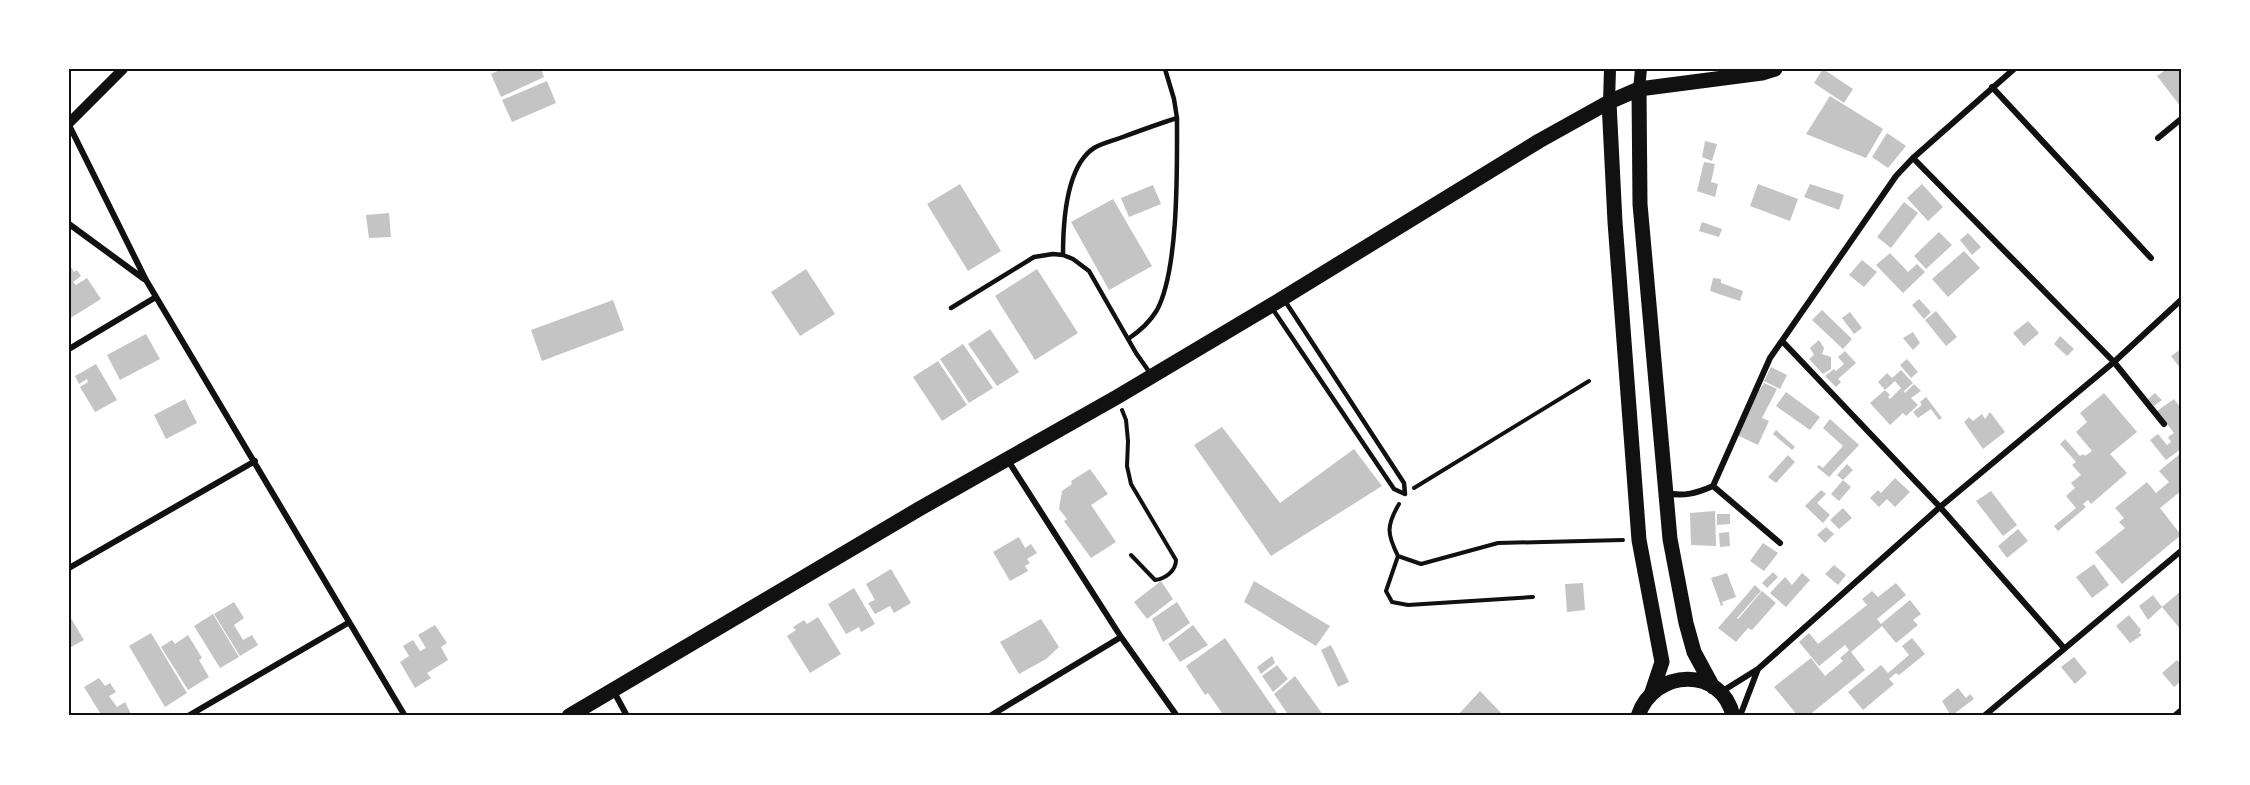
<svg xmlns="http://www.w3.org/2000/svg" width="2250" height="785" font-family="'DM Sans',sans-serif">
<rect width="100%" height="100%" fill="#fff"/>
<path fill="#c4c4c4" fill-rule="evenodd" d="M502,69H541L544,77L501,97L491,74Z
M1823,69L1853,89L1844,103L1814,83Z
M2167,69H2179L2181,72V107L2157,76Z
M547,81L556,103L512,122L502,100Z
M1830,96L1883,129L1866,158L1806,134Z
M1887,133L1906,146L1888,168L1872,157Z
M1705,141L1717,144L1712,161L1702,157Z
M1704,162L1715,164L1711,182L1718,184L1715,197L1697,191Z
M960,184L1001,251L968,271L927,204Z
M1758,184L1798,199L1790,221L1750,206Z
M1810,184L1844,195L1839,210L1804,197Z
M1922,184L1943,207L1928,221L1907,198Z
M1153,185L1161,204L1129,217L1121,198Z
M1113,199L1152,266L1109,290L1071,222Z
M1904,202L1918,213L1891,248L1877,237Z
M389,213L391,237L369,238L366,215Z
M1702,222L1722,229L1719,237L1699,231Z
M1939,232L1952,245L1926,269L1914,256Z
M1968,233L1981,247L1972,255L1960,240Z
M1964,251L1980,268L1948,297L1932,279Z
M1890,253L1908,272L1917,264L1925,272L1903,293L1876,265Z
M1862,260L1877,272L1864,287L1849,275Z
M69,264L74,272L77,270L81,276L73,282L76,285L87,278L101,299L69,319Z
M806,269L835,314L800,336L771,292Z
M1037,269L1078,333L1035,360L995,296Z
M1713,278L1721,279V283L1743,291L1740,301L1710,291Z
M1919,299L1931,312L1924,319L1912,305Z
M613,300L624,330L542,361L531,330Z
M1822,310L1852,339L1843,349L1812,320Z
M1936,311L1957,337L1946,346L1925,320Z
M1850,312L1862,328L1854,334L1842,318Z
M2028,321L2039,333L2024,346L2013,333Z
M990,329L1019,372L997,386L968,344Z
M1913,332L1920,343L1913,350L1903,338Z
M146,334L160,359L120,380L107,355Z
M2060,336L2074,349L2067,356L2054,344Z
M1819,340L1824,348L1822,354L1831,357V369L1823,374L1809,359L1814,355L1810,348Z
M963,344L993,388L969,403L940,359Z
M2181,349V369L2171,356Z
M1845,351L1856,363L1838,379L1841,382L1836,387L1825,376L1834,369L1836,371L1844,364L1838,357Z
M1907,359L1918,372L1911,378L1900,365Z
M938,361L967,405L942,421L913,377Z
M96,364L117,400L95,412L80,387L88,382L87,379L79,384L75,376Z
M1771,367L1787,375L1780,389L1764,381Z
M1901,370L1913,383L1904,391L1905,393L1914,384L1921,391L1911,398L1918,405L1906,416L1903,413L1890,425L1870,403L1885,390L1878,382L1887,373L1892,378ZM1895,381L1901,388L1890,399L1888,397L1890,395L1885,390Z
M1764,383L1777,389L1762,418L1769,421L1758,445L1737,435L1759,389L1760,390Z
M1786,392L1820,417L1810,430L1776,406Z
M2104,393L2137,432L2110,454L2127,473L2091,504L2088,500L2083,504L2086,507L2058,531L2054,526L2076,508L2066,496L2075,488L2071,483L2081,475L2072,465L2076,462L2060,444L2065,439L2080,456L2083,454L2085,456L2092,451L2076,432L2087,422L2080,413Z
M2155,393L2162,400L2154,406L2148,399Z
M1926,397L1942,418L1939,420L1931,409L1918,418L1913,412L1922,405L1920,402Z
M185,399L197,423L166,439L154,415Z
M2174,399L2181,408V449L2166,460L2150,440L2158,434L2167,445L2171,442L2168,437L2174,433L2157,411Z
M1990,412L2005,432L1983,449L1964,422L1969,417L1973,421L1982,414L1985,419Z
M1830,419L1859,445L1829,477L1817,467L1819,465L1823,468L1843,446L1823,428Z
M1222,427L1280,503L1354,449L1382,486L1271,556L1194,445Z
M1776,430L1795,447L1792,450L1773,434Z
M2181,453V491L2160,508L2181,535L2122,584L2095,552L2125,528L2119,522L2124,518L2115,508L2147,482L2156,493L2169,482L2159,471Z
M1788,455L1795,462L1776,483L1768,477Z
M1847,464L1853,470L1843,480L1837,475Z
M1090,469L1108,494L1091,505L1116,542L1091,558L1064,521L1067,519L1059,509L1062,491L1072,484L1071,481Z
M1895,478L1910,492L1895,507L1887,499L1879,507L1870,498L1878,490L1881,493Z
M1843,480L1851,487L1839,501L1831,494Z
M1821,490L1826,494L1817,503L1830,515L1823,523L1805,506Z
M1991,491L2017,525L2003,536L1976,501Z
M1843,508L1852,518L1839,529L1830,520Z
M1715,511L1716,546L1691,545L1690,513Z
M1717,514H1730V524L1717,525Z
M1826,527L1834,534L1825,543L1817,535Z
M2018,529L2028,541L2007,558L1998,546Z
M1729,532L1730,546L1720,547L1719,533Z
M1019,537L1025,548L1031,544L1037,553L1027,559L1030,563L1025,566L1028,571L1010,581L993,552Z
M1763,543L1778,553L1764,571L1750,561Z
M2094,564L2109,585L2092,598L2076,577Z
M1834,565L1846,575L1838,585L1825,574Z
M891,569L911,603L894,613L890,606L875,614L868,603L875,600L866,584Z
M1773,572L1778,577L1767,588L1762,583Z
M1727,573L1736,597L1722,602L1723,605L1721,606L1711,578Z
M1802,573L1810,580L1786,607L1770,593L1785,577L1792,585Z
M1161,581L1173,599L1147,619L1134,602Z
M1254,581L1330,626L1316,646L1244,602Z
M1583,583L1585,610L1567,612L1565,584Z
M1896,583L1906,595L1877,619L1881,624L1910,600L1921,614L1913,620L1918,625L1896,643L1882,626L1851,652L1865,670L1808,716H1798L1774,687L1811,658L1825,676L1843,661L1840,658L1849,650L1845,645L1819,666L1799,642L1809,633L1818,644L1867,605L1862,599L1872,591L1878,597Z
M1755,585L1761,591L1737,618L1738,619L1762,591L1776,603L1752,630L1748,628L1736,642L1718,628Z
M854,588L875,624L861,632L859,627L846,634L828,604Z
M2181,591V630L2162,607Z
M2153,595L2162,607L2148,620L2139,606Z
M234,602L244,618L234,625L243,640L252,635L258,645L240,656L214,614Z
M1177,602L1190,623L1163,642L1152,619Z
M213,614L239,657L220,668L194,626Z
M69,615L84,640L69,648Z
M2129,615L2141,630L2139,633L2142,635L2130,643L2116,626Z
M818,617L841,654L810,673L787,636L796,630L793,627L804,620L807,624Z
M1041,619L1059,647L1046,659L1019,674L1000,642Z
M435,625L447,643L441,647L448,660L427,673L431,678L415,688L400,662L409,656L403,646L413,640L420,651L426,648L418,635Z
M1193,625L1208,645L1180,662L1168,644Z
M151,633L187,693L165,707L129,646Z
M188,635L202,658L199,660L209,677L188,690L161,647L172,640L175,644Z
M1225,638L1279,716H1224L1208,693L1205,695L1186,666Z
M1912,638L1925,654L1899,675L1896,673L1889,679L1894,684L1863,710L1848,692L1881,665L1888,673L1909,655L1902,646Z
M1331,645L1349,682L1338,687L1321,650Z
M1272,656L1275,663L1261,674L1257,667Z
M2074,657L2087,673L2075,684L2061,667Z
M2177,660L2181,664V681L2174,687L2162,673Z
M1277,665L1288,679L1273,692L1262,676Z
M1295,676L1324,716H1289L1274,694Z
M99,678L105,686L110,683L116,692L109,696L117,707L125,702L132,716H102L84,687Z
M1958,688L1966,698L1970,694L1974,699L1951,716L1942,701Z
M1480,691L1504,716H1457Z"/>
<g fill="none" stroke-linecap="round" stroke-linejoin="round">
<path stroke="#111" stroke-width="4" d="M1122,410L1126,420L1128,441L1127,466L1131,484L1176,560C1176,571 1165,579 1155,580L1131,555
M1414,488L1589,381
M1399,504C1386,526 1387,534 1398,556L1421,564L1498,543L1623,540
M1398,556L1386,591L1392,602L1408,605L1533,597
M2173,716L2181,709"/>
<path stroke="#111" stroke-width="4.5" d="M1063,255C1063,225 1065,167 1094,148C1102,143 1112,141 1120,138C1139,131 1158,124 1177,118
M1285,301L1404,483L1405,494
M951,308L1034,257L1053,254L1063,255L1073,259L1089,271L1136,353L1150,373
M1272,308L1394,489L1405,494
M1128,339C1140,331 1150,322 1157,310C1179,269 1177,166 1177,118L1174,99L1165,69"/>
<path stroke="#111" stroke-width="6" d="M1992,87L2151,258
M69,125L146,280L405,716
M2158,138L2181,119
M1913,158L2114,362L2164,424
M69,224L144,279
M1783,342L1940,507L2064,648
M69,349L156,297
M1007,459L1121,637L1177,716
M1713,486L1780,543
M1666,493C1684,497 1697,493 1713,486L1770,358L1896,176L1913,158L2014,69
M69,568L255,461
M613,690L627,716
M1721,692L1758,669L1940,507L2114,362L2181,300
M188,716L348,623
M990,716L1121,637
M1740,716L1758,669
M1984,716L2181,551"/>
<path stroke="#111" stroke-width="10" d="M69,123L123,69"/>
<path stroke="#111" stroke-width="12" d="M1639,89L1641,69
M1609,102L1610,69"/>
<path stroke="#111" stroke-width="15" d="M1639,89L1640,204L1670,539L1686,623L1694,652L1713,687
M1609,102L1615,222L1639,540L1662,662L1652,692
M569,716L919,509L1117,397L1270,306L1539,141L1609,102L1639,89L1762,73L1775,69
M1638,716C1654,668 1722,666 1733,716"/>
</g>
<rect width="2250" height="785" fill="none" stroke="#ffffff" stroke-width="141"/>
<rect x="70" y="70" width="2110" height="644" fill="none" stroke="#111" stroke-width="2"/>
</svg>
